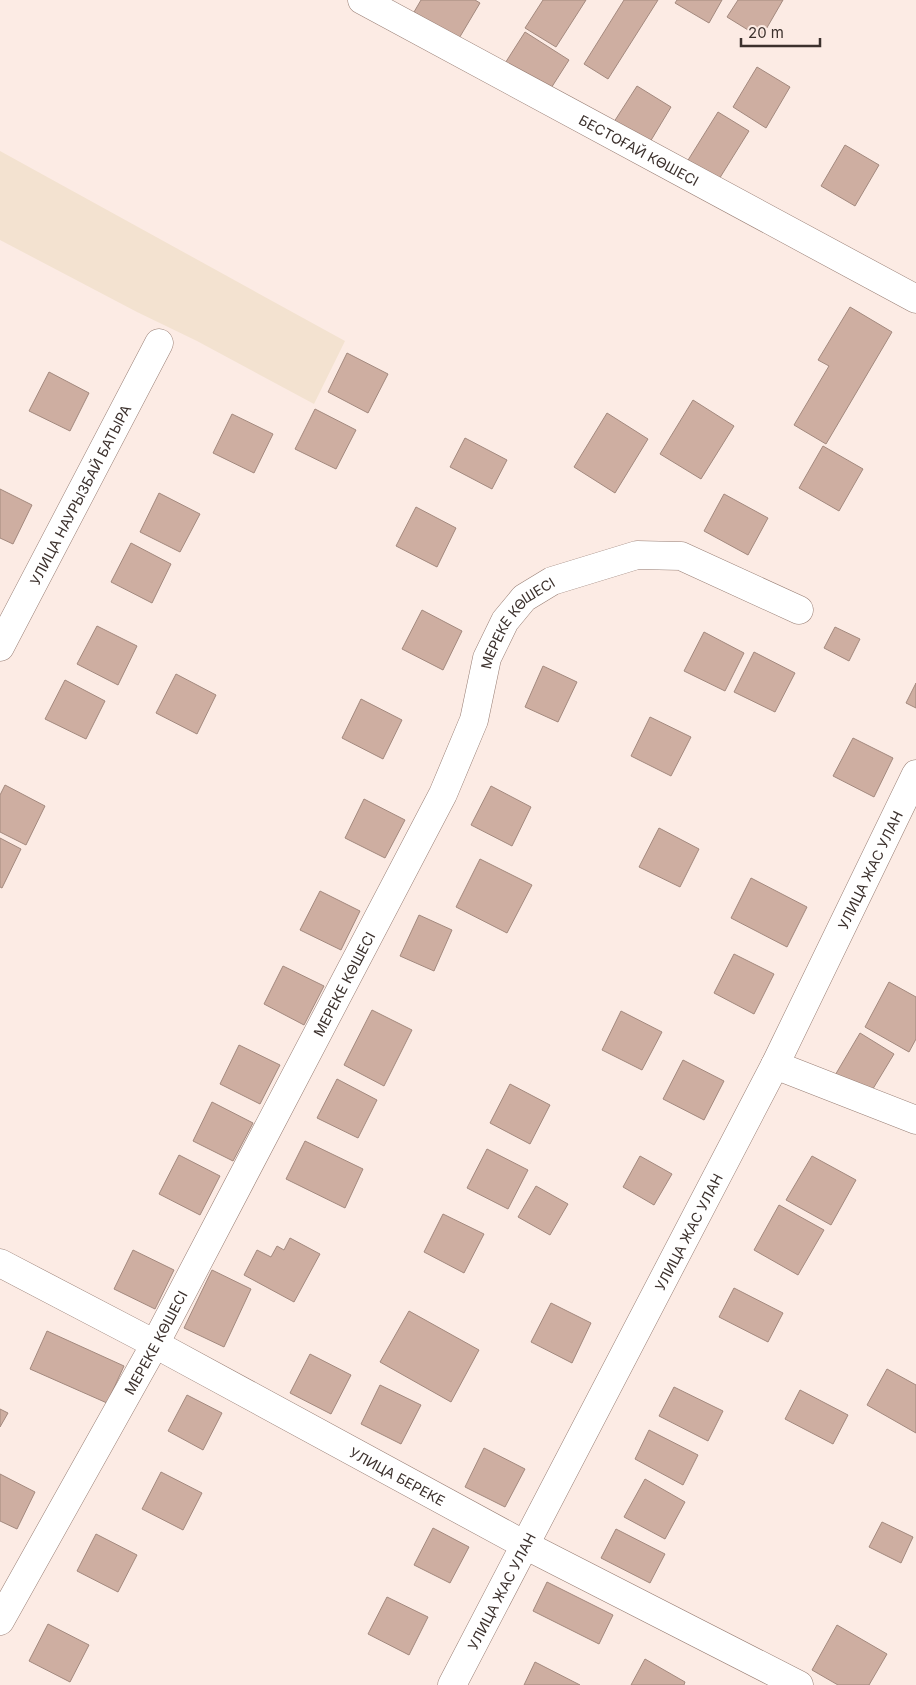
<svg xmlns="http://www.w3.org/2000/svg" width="916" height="1685" font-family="Inter,sans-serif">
<rect width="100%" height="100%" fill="#fcebe4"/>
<path fill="#f3e2d0" d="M0,151L345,341L314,404L197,341L137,312L0,240Z"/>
<path fill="#ceaea1" stroke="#a3897e" d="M421,0H475L480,3L458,40L414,12Z
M543,0H586L556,47L525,28Z
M624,0H658L608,79L584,64Z
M677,0H722L709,23L675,3Z
M738,0H783L761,38L727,17Z
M525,32L569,60L546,96L502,68Z
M757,67L790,87L766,128L733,107Z
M637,86L671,107L647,147L612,125Z
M718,112L749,131L716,184L685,165Z
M845,145L879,165L855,206L821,186Z
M850,307L892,332L826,444L794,425L829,366L818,360Z
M347,353L388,374L368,413L328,392Z
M49,372L89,393L70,431L29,411Z
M693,400L734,426L701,479L660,454Z
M315,409L356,430L336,469L295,449Z
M607,413L648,439L615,493L574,467Z
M232,414L273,434L254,473L213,453Z
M465,438L507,460L492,489L450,467Z
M823,446L863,469L839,511L799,488Z
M0,489L32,505L13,544L0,538Z
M159,493L200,514L180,552L140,532Z
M724,494L768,518L748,555L704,531Z
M416,507L456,528L437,567L396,546Z
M131,543L171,564L152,603L111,582Z
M422,610L462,631L443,670L402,649Z
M97,626L137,646L118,685L77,664Z
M835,627L860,639L849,661L824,648Z
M704,632L744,653L725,691L684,671Z
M754,652L795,673L775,712L734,692Z
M543,666L577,682L558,722L525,707Z
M176,674L216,695L197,734L156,713Z
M65,680L105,701L86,739L45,719Z
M916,683V708L906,703Z
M361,699L402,720L383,759L342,738Z
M650,717L691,737L671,776L631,756Z
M853,738L893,758L874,797L833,776Z
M5,785L45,806L26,845L0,832V795Z
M491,786L531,807L512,846L471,825Z
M364,799L405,820L385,858L345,838Z
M659,828L699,849L680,887L639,867Z
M0,838L21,849L2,888L0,887Z
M480,859L532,885L507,933L456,907Z
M751,878L807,907L787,947L731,918Z
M320,891L360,911L341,950L300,930Z
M419,915L452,930L434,971L400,956Z
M734,954L774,974L754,1014L714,993Z
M283,966L324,986L304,1025L264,1004Z
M889,982L916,997V1039L909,1052L865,1027Z
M372,1010L412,1030L384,1086L344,1065Z
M621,1011L662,1032L642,1070L602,1050Z
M860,1033L894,1054L868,1097L834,1077Z
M239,1045L280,1065L260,1104L220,1084Z
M683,1060L724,1081L704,1120L663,1099Z
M337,1079L377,1100L358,1138L317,1118Z
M510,1084L550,1105L530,1144L490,1123Z
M212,1102L253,1123L233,1161L193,1141Z
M305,1141L363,1169L345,1208L286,1179Z
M487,1149L528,1170L508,1209L467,1188Z
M179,1155L220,1176L200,1215L159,1194Z
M640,1156L672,1174L654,1205L623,1187Z
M812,1156L856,1180L831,1225L786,1200Z
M536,1186L568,1204L550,1235L518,1217Z
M779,1205L824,1230L798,1275L754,1250Z
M443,1214L484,1234L464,1273L424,1252Z
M290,1238L320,1254L294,1302L244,1275L257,1250L271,1257L277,1246L284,1250Z
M133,1250L174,1270L155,1309L114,1289Z
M212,1270L251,1289L224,1347L184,1328Z
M734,1288L783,1313L768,1342L719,1317Z
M551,1303L591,1323L572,1363L531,1342Z
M409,1311L479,1350L451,1402L380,1362Z
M47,1331L124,1366L107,1403L30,1369Z
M310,1354L351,1375L331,1414L290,1393Z
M887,1369L916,1385V1433L867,1405Z
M380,1385L421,1405L401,1444L361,1424Z
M674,1387L723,1411L708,1441L659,1416Z
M800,1390L848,1415L833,1444L785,1419Z
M187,1395L222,1413L203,1450L168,1431Z
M0,1409L8,1413L0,1427Z
M649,1430L698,1455L683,1485L635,1459Z
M484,1448L525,1469L505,1507L465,1487Z
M161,1472L202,1493L183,1530L142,1509Z
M0,1474L35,1492L17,1529L0,1521Z
M645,1479L685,1502L665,1539L624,1517Z
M882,1522L913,1537L901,1563L869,1547Z
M433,1528L469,1547L450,1583L414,1565Z
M616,1529L665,1554L650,1583L601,1558Z
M96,1534L137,1555L118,1592L77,1571Z
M547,1582L613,1615L599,1644L533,1611Z
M387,1597L428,1617L409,1655L368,1634Z
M48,1624L89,1645L70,1682L29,1661Z
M837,1625L887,1654L869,1685H838L812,1670Z
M645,1659L685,1682L684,1685H631Z
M535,1662L580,1685H524Z"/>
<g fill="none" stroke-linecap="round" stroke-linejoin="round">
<defs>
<g id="minor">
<path id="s1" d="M362,0L916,299"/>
<path id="s2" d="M0,647L159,343"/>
<path d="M775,1065L916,1120"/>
<path id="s3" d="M0,1263L155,1344L525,1545L799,1685"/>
<path id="s4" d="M0,1621L155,1344L443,794L474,720L487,658L505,621L524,598L552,581L637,555L681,556L799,610"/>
<path id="s5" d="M452,1685L775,1065L916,774"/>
</g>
</defs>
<use href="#minor" stroke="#987e74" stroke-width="29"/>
<use href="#minor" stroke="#fff" stroke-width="28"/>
</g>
<g text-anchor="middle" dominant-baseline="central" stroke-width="4" stroke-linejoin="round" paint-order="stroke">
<g font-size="14" fill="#3c312d" stroke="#fcebe4">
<text stroke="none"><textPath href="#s1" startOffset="315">БЕСТОҒАЙ КӨШЕСІ</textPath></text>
<text stroke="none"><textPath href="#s2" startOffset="172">УЛИЦА НАУРЫЗБАЙ БАТЫРА</textPath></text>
<text stroke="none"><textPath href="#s4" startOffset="1129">МЕРЕКЕ КӨШЕСІ</textPath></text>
<text stroke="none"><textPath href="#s5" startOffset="916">УЛИЦА ЖАС УЛАН</textPath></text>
<text stroke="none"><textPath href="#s4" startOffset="724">МЕРЕКЕ КӨШЕСІ</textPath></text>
<text stroke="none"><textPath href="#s5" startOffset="511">УЛИЦА ЖАС УЛАН</textPath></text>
<text stroke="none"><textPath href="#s4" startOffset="319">МЕРЕКЕ КӨШЕСІ</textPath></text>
<text stroke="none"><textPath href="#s3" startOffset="451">УЛИЦА БЕРЕКЕ</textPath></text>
<text stroke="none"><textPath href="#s5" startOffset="106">УЛИЦА ЖАС УЛАН</textPath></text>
</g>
</g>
<path d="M741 38v8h79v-8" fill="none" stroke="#3c312d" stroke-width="2.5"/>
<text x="748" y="38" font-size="15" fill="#3c312d" stroke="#fcebe4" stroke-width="4" paint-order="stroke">20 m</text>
</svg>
